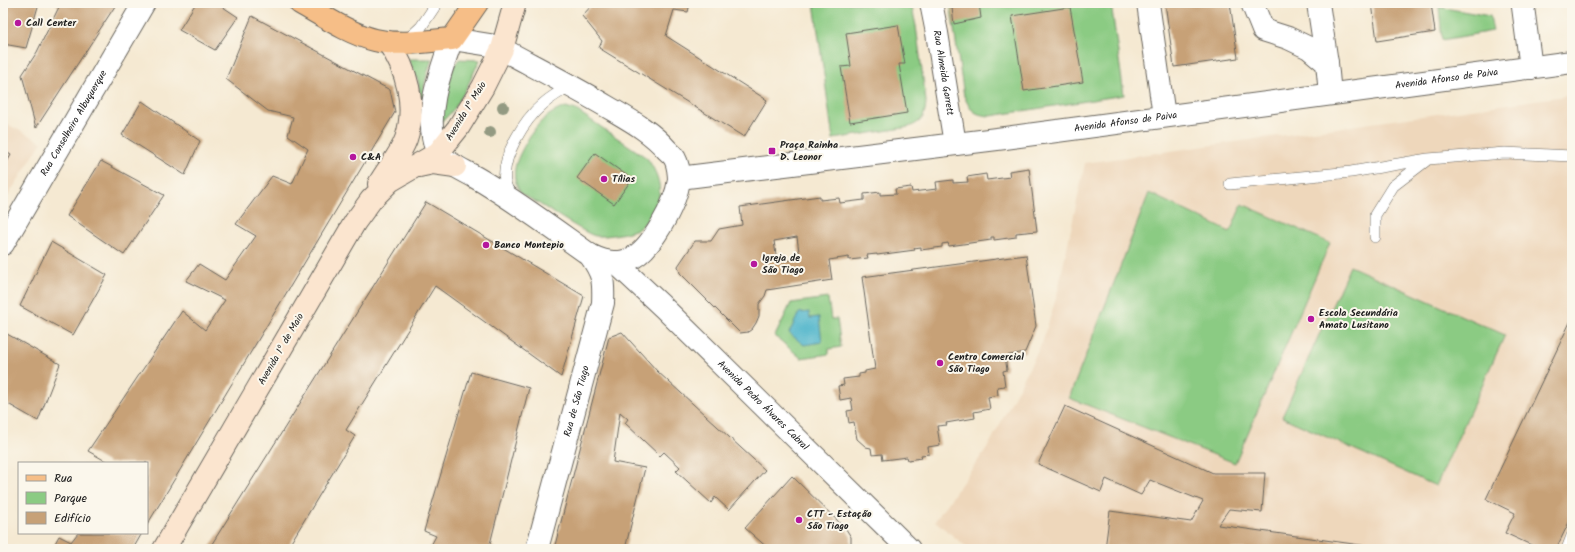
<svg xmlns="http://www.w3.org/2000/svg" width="1575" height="552" font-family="Kalam,sans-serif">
<rect width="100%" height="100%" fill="#fbf7ec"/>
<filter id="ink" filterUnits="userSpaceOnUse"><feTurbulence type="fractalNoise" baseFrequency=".025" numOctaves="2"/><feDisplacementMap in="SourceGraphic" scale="8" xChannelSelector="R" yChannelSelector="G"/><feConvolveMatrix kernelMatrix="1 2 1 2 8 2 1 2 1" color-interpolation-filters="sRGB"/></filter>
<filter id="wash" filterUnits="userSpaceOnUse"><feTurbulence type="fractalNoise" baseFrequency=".012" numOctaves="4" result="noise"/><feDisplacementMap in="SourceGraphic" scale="16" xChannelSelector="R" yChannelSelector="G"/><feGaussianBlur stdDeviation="0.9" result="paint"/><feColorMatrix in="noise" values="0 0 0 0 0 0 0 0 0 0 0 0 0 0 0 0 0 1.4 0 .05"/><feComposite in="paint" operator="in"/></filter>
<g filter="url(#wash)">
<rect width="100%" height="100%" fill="#f5e9d2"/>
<path fill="#eed7bb" d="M1572,95V549H969L935,521L989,445L1042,343L1057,295L1085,163Z
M3,122L42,142L3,204Z"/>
<path fill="#8bcb83" stroke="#547450" d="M814,3H911L916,26L926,101C925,117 923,121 909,127L833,139Z
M950,3H1111L1124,95L991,116C974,115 971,111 964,96Z
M1439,7L1490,16L1493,31L1442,40Z
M408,59H432C426,76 422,92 422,111L418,81Z
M459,59L480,60C469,81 460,108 441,122L439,116L452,69Z
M566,107L576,110L647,158C661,178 666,197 648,218C646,221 644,225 641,227C633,233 606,237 596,236C589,236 545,207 536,202C531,199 521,195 519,190C511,176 515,163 522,150C533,129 543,114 566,107Z
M1149,193L1230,232L1242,204L1330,243L1235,463L1069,398Z
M1350,266L1505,335L1436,486L1282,417Z
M828,298L831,319H837L841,347L829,349V354L801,358L775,336L791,303Z"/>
<path fill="#4cb4ca" stroke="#346873" d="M809,312L810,318L819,317L822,342L804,345L789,333L799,313Z"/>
<g id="blocks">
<path fill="#c7a177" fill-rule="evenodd" d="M3,3H39L26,48L3,44Z
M55,3H117L36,128L22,75L37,52L59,7Z
M196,3H217L238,17L215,50L179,30Z
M594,3H690L688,12L674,10L666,36L767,100L744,137L599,48L602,41L582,16Z
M969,3H979L981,18L954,24L952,8Z
M1165,3H1230L1238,58L1174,67Z
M1372,3H1431L1435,32L1377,41Z
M1070,7L1083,82L1024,91L1012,16Z
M252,16L390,90L395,112L147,525V463H109L88,451L182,311L205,330L225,300L186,281L199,264L225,280L256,236L236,224L272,176L292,184L308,149L288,135L293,117L268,111L226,79Z
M898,25L905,64H899L907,113L850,122L841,67L851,66L846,33Z
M142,101L200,141L185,175L122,135Z
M3,150L11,155L3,169Z
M595,153L632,179L614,204L577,178Z
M101,161L164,195L124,255L67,216Z
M1029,168L1037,231L1016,233V237L994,240V237H991V240L949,246L948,243L942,244V247L921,250V247L914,248L915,250L877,255V254L867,255L868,258L849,260V257L829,260L832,280L767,290L765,296L759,304V316L756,323L752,329L748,332L740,333L680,273L678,266L695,241H711L719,229L742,225L740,207L820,196V200L839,198L840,203L864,200V194L880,192V195L896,194L895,189L911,187L912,192L937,189L936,182L953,180V183L968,182L967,177L986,174L987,180L1010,177L1009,171ZM797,237L800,259L777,262L774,241Z
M426,202L584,296L561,377L435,286L346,430L355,436L287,549H214L210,547Z
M51,242L107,275L73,335L20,306Z
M1026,255L1036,326L1025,352L1005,356L1007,370L1003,371L1005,386L997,387L998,395L988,397L990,409L974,412L975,418L946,423L947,425L937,426L940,445L928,447L929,454L921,455L922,458L908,460L907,457L883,460L882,454L872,455L871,448L866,447L857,439L854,422L849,423L847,411L853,410L851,398L840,400L838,386L844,385L843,379L859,377V374L865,373V371L875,369L862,277Z
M1572,318V516L1556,549H1540L1505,533L1515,513L1486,499Z
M622,332L657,371L765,470L729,510L715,497L711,503L676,471L680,467L664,452L660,456L625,423L628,419L620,412L613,462L645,468L625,549H554L609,337Z
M7,334L60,364L38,421L3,401V341Z
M471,372L529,388L490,544L495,549H429L436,536L424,531Z
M1065,406L1213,473H1265L1262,512L1229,509L1218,525L1389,549H1105L1110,511L1191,522L1203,501L1150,480L1141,495L1106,479L1101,492L1038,464Z
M792,476L846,529L851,537V549H769L745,528Z
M78,533H142L133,549H52L59,536L71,542Z"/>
</g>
</g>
<g filter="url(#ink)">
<use href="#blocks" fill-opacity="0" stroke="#68645c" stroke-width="1"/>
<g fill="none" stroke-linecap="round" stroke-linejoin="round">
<defs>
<path id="service" d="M406,41L421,27L437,3
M1230,184L1351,172L1428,159L1505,153L1572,156
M510,197C509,192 506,187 505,182C501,157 524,120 543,104C551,97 561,91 571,86
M1375,237V215L1393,186L1427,160
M1567,549L1572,536"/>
<g id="minor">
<path id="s1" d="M931,3L937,33L955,144"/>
<path d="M1148,3L1164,116"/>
<path d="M1252,3L1263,30L1288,38L1309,48L1327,63L1330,94"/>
<path d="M1318,3L1327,63"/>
<path d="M1526,3L1523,7L1531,68"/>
<path d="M452,39L490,45L502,49C537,68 572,86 606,106C628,119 651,131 667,150C670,153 674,156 675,159C678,164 679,175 679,180C676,203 651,252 628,260C615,265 602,261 590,255C552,228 515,200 475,177C465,171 442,161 437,151C423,117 440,72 452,39Z"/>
<path id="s2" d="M679,178L1005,138L1572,62"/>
<path id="s3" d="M3,244L144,3"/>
<path id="s4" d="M615,262L663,307L909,549"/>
<path id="s5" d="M537,549L603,303C604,280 603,274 590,255"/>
</g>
<path id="secondary" d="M419,166L433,163L455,166
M379,184C387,169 400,156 406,139C417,106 407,69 388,42
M164,549L355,222L371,200L390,181L438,153L458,128L483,87L502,49L515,3"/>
<path id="primary" d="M300,3C323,16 350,34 375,40C400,46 427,41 452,39L477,3"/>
</defs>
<use href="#service" stroke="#68645c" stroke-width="12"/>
<use href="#minor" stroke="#68645c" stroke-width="24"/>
<use href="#secondary" stroke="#68645c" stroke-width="24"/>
<use href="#primary" stroke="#68645c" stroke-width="24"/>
<use href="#service" stroke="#fff" stroke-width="11"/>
<use href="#minor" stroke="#fff" stroke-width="22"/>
<use href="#secondary" stroke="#fbe5cf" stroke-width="22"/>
<use href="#primary" stroke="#f6be87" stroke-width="22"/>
</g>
<g fill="#939a82">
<circle cx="503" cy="107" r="6"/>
<circle cx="490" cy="132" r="6"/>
</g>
</g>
<g fill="#b5179e" stroke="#fbf7ec" stroke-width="1.5">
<circle cx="18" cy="23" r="4"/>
<rect x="768" y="147" width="8" height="8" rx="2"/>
<circle cx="353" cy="157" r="4"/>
<circle cx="604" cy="179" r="4"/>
<circle cx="486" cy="245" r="4"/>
<circle cx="754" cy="264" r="4"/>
<circle cx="1311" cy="319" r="4"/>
<circle cx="940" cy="363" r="4"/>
<circle cx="799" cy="520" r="4"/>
</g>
<g text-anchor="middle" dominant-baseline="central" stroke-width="4" stroke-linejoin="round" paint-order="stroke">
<g font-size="10" font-weight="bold" fill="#1c1c1c" stroke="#fbf7ec" text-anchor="start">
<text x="26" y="23">Call Center</text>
<text x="780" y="145">Praça Rainha<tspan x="780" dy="12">D. Leonor</tspan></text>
<text x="361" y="157">C&amp;A</text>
<text x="612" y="179">Tílias</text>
<text x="494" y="245">Banco Montepio</text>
<text x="762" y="258">Igreja de<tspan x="762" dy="12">São Tiago</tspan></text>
<text x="1319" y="313">Escola Secundária<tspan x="1319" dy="12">Amato Lusitano</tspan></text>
<text x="948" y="357">Centro Comercial<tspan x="948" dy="12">São Tiago</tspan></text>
<text x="807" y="514">CTT - Estação<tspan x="807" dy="12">São Tiago</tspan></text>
</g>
<g font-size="10" fill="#1c1c1c" stroke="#fbf7ec">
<text stroke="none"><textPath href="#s1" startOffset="71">Rua Almeida Garrett</textPath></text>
<text stroke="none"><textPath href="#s2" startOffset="774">Avenida Afonso de Paiva</textPath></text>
<text transform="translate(466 111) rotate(-58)">Avenida 1º Maio</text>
<text stroke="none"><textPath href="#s2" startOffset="450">Avenida Afonso de Paiva</textPath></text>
<text stroke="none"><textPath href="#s3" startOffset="140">Rua Conselheiro Albuquerque</textPath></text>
<text transform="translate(281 349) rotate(-60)">Avenida 1º de Maio</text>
<text stroke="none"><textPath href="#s5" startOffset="153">Rua de São Tiago</textPath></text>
<text stroke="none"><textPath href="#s4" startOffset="206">Avenida Pedro Álvares Cabral</textPath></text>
</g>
</g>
<rect width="1575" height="552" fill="none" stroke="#fbf7ec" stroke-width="16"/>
<rect x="18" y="462" width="130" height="72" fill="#fbf7ec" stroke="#a29f99"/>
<rect x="26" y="475" width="20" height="6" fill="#f6be87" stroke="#a29f99"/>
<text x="54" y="482" font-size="12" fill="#1c1c1c">Rua</text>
<rect x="26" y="492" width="20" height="12" fill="#8bcb83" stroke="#a29f99"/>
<text x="54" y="502" font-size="12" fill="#1c1c1c">Parque</text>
<rect x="26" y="512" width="20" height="12" fill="#c7a177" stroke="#a29f99"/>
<text x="54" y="522" font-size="12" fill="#1c1c1c">Edifício</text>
</svg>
